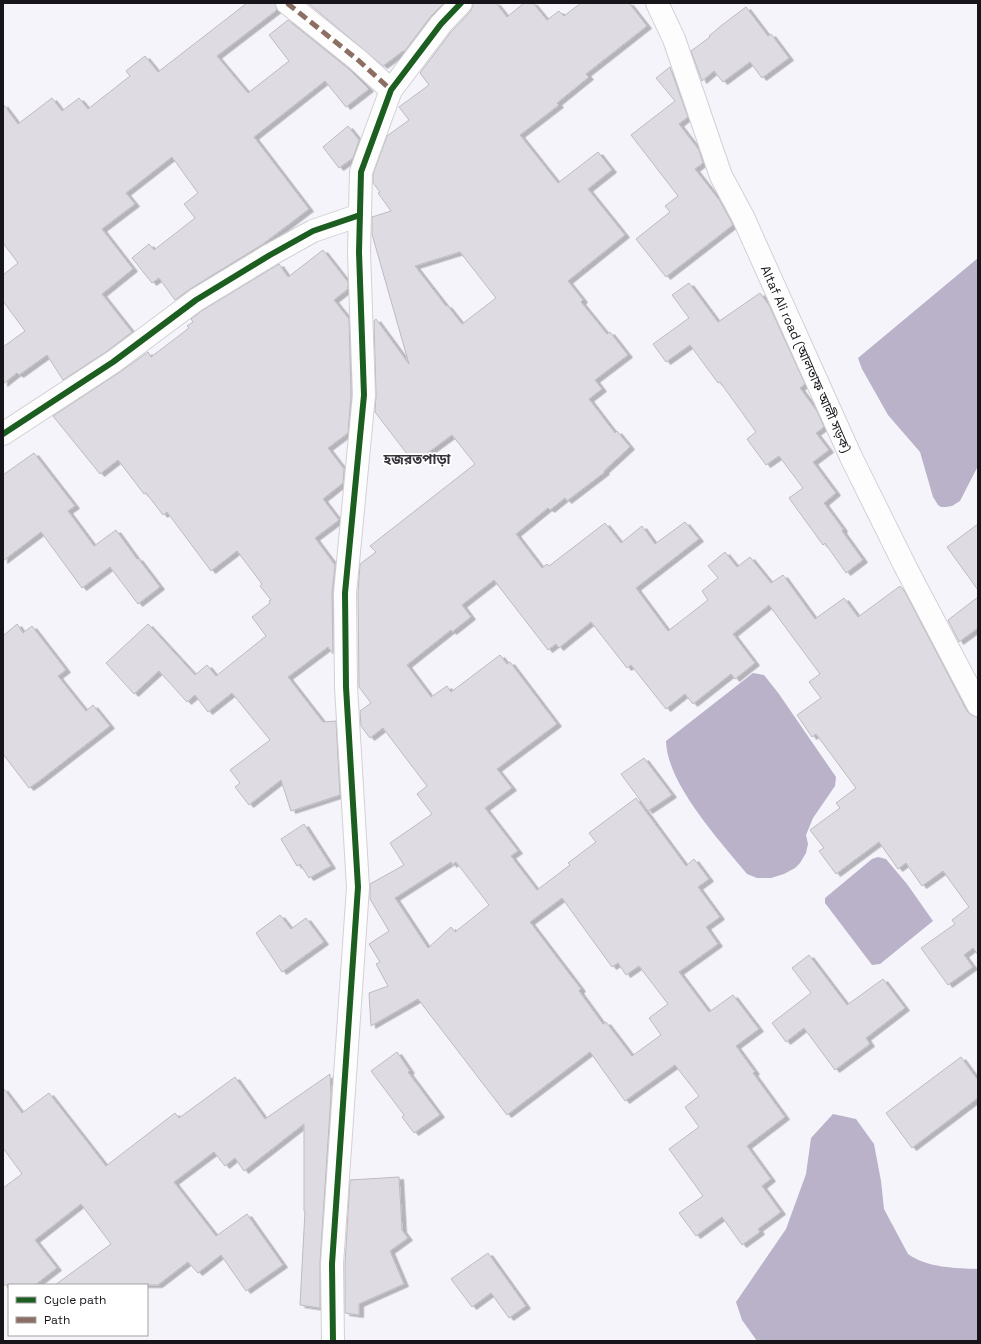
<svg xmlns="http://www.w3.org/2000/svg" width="981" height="1344" font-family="'Space Grotesk','Noto Sans Bengali',sans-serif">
<defs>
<filter id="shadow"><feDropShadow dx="4.5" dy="2.5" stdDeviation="0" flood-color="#0004"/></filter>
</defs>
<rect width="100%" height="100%" fill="#f6f4fb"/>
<path fill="#b9b2c8" d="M978,258V466L960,501L952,506L946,507H941L938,505L933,497L920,452L888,415L862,369L858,358Z
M753,673L764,675L779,694L836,777L835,786L813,818L806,835L808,844L806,853L800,863L795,868L784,874L771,878H757L747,874C720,841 667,784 666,741Z
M878,857L886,859L907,884L933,921L880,964L872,965L825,903V898L872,859Z
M833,1114L856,1119L874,1144L881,1181L884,1209L908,1254C927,1268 956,1268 978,1269V1341H757L742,1320L736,1302L786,1229L806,1174L811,1138Z"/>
<path fill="#dedce2" stroke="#bcbbc0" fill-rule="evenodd" filter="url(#shadow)" d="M247,3H275L277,10L217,56L248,93L289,61L269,35L288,20L350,70L369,89L346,107L325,81L254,137L309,209L263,244L190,289L175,300L159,278L152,283L132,258L149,244L154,250L195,218L184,204L198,193L172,157L126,193L135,204L102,229L133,269L102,294L132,332L106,352L63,380L47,355L19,375L17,373L3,384V347L25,331L3,301V275L18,263L3,243V104L18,124L52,98L62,111L79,98L88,109L130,76L126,71L145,56L158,72Z
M308,3H444L431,16L404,52L403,51L383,66Z
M473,3H496L507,17L524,3H533L547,20L559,11L564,16L581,3H629L647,26L586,74L589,77L557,103L559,105L520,135L558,183L598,152L612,170L588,189L625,235L568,281L583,300L581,302L607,334L610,332L628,355L595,380L602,389L589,399L615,433L617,431L630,447L604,471L605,472L567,501L565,498L550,510L548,508L516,534L542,568L547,564L549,566L605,523L621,543L642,526L655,544L685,522L699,539L636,588L668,631L708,600L702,591L718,578L708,566L725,552L737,567L750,557L771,583L783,575L815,619L844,598L858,617L900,586L905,592L967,711L971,715L977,717L978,719V955L973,948L964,955L973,967L948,985L921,948L955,924L952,920L969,907L943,871L922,886L906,863L898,869L879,842L836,874L819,851L824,848L810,830L840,808L836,803L856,788L816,734L812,737L797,715L821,698L809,682L820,674L769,605L733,634L755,663L735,679L731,674L693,704L685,694L666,709L631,665L627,668L591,622L559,648L556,644L548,650L494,580L462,605L471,617L452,632L451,630L407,665L431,697L447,686L451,692L500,655L507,664L510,662L557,724L497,769L512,788L485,808L518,851L511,856L537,890L570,865L568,863L596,842L589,833L636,798L686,866L694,859L709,879L698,887L720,917L706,927L718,944L679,972L709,1012L733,995L759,1029L736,1046L755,1072L753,1073L785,1117L747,1146L771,1179L762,1186L781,1212L758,1229L760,1232L742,1245L722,1217L696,1236L679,1213L703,1196L669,1149L699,1127L685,1107L699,1096L675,1065L625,1101L590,1052L507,1115L418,999L371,1026L369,993L388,986L376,964L380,962L369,944L389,931L370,899V884L404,865L390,843L432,814L417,794L427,786L383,728L370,738L361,726L360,711L371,703L359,687L358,594L360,564L376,552L370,546L475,464L452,435L414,463L375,412L376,395L374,321L376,319L409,364L372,234V217L391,211L378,193L380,192L373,183V174L387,136L409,120L399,107L429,85L420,73L451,32L470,12L473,6ZM460,252L496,298L462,324L447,305L446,306L415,266ZM451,862L452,865L456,862L489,905L455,932L451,927L428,948L395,898ZM562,898L612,967L618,963L626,975L639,966L668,1004L649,1018L661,1035L632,1056L606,1022L603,1024L579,991L581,989L530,922Z
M746,7L768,36L771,34L789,58L762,78L750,62L723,82L714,71L702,81L691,51L710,37L709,36L722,25Z
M670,67L688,117L679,124L699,150L703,163L695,169L720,201L733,225L666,277L636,239L670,212L665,206L678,196L631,135L675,101L656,78Z
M348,126L359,140L353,158L339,168L323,147Z
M323,250L348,282V289L334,300L349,319L351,395L348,433L328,448L344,469L343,483L323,499L339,520L315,538L335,565L332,593L333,654L328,647L288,677L323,722L336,721L340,795L291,811L281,780L249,805L235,787L240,783L230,770L270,740L232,693L208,712L195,695L187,702L159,671L134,694L106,663L148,624L195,675L207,665L216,676L266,636L252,617L270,603L269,601L271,600L260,586L262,584L237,551L211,571L167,512L163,515L146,493L144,494L118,460L100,474L53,416L120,372L148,352L151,357L189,328L187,326L193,322L191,319L203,310L279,264L288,277Z
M689,283L718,322L760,293L769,305L805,384L800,388L817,411L824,427L816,433L829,450L813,462L836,493L824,503L843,529L842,531L863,560L846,573L825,543L823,545L789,498L803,488L779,456L766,465L747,439L756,432L720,382L718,383L690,345L666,362L653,344L689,318L672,295Z
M34,453L75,506L68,511L94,546L116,530L137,559L138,558L160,587L138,604L110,567L82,588L41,532L3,561V475Z
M978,524V590L947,547Z
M978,597V628L959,642L948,620Z
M17,624L23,633L32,626L66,670L58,676L86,711L93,705L110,726L38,782L29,788L3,754V636Z
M644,758L672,795L648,811L621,774Z
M304,824L331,866L309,878L300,864L297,866L281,839Z
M280,915L291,929L306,918L324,942L282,972L256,933Z
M809,955L847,1005L883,979L905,1008L866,1038L870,1044L835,1070L804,1028L786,1042L772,1023L811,993L792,968Z
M397,1052L410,1071L408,1072L440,1115L414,1133L402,1117L404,1115L371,1071Z
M961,1057L978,1080V1098L912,1148L886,1113Z
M330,1074L331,1095L320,1263V1308L300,1305L305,1211H304V1124L244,1171L235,1158L225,1166L214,1152L174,1182L216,1236L247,1214L283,1265L246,1291L221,1255L198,1273L188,1262L158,1285H55L111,1244L81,1204L35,1240L57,1268L35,1285H3V1188L22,1174L3,1148V1088L22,1113L49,1093L106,1166L175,1113L179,1118L235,1077L265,1119Z
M399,1177L402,1230L408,1238L390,1251L404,1284L359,1304V1315L345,1313V1264L350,1180Z
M488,1253L526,1306L509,1318L491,1293L472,1307L451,1279Z"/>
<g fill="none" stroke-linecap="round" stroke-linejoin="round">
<defs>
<path id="street" d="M287,3L358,60L391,90
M3,434L113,362L196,300L270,255L313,231L360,215
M333,1341L332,1264L358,887L346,687L345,593L364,395L359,252L361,172L391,90L441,24L461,3"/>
<path id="secondary" d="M657,3L674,39L721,176L743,217L851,457L905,566L978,705"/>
</defs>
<use href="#street" stroke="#d2d0d6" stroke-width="24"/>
<use href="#secondary" stroke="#d2d0d6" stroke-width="24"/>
<use href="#street" stroke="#fefdfe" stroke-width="22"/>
<use href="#secondary" stroke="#fefdfe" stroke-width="22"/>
<path stroke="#8d6e63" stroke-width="5" stroke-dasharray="10 5" stroke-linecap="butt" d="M287,3L358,60L391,90"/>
<defs>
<path id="cycleway" d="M3,434L113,362L196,300L270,255L313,231L360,215
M333,1341L332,1264L358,887L346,687L345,593L364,395L359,252L361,172L391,90L441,24L461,3"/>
</defs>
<use href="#cycleway" stroke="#fff" stroke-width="8"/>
<use href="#cycleway" stroke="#1b5e20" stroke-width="6"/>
</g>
<g text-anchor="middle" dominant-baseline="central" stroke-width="3.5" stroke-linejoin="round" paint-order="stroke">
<g font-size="13" fill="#17151a" stroke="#fff">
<text transform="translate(806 359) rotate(66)">Altaf Ali road (আলতাফ আলী সড়ক)</text>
</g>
<g font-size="14" font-weight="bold" fill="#38343e" stroke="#fff">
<text x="417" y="459">হজরতপাড়া</text>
</g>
</g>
<rect width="981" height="1344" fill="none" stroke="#17151a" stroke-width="8"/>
<rect x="8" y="1284" width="140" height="52" fill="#ffffff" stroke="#a2a1a3"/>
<rect x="16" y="1297" width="20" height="6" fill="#1b5e20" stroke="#a2a1a3"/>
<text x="44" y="1304" font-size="12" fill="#17151a">Cycle path</text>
<rect x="16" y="1317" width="20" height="6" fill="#8d6e63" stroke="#a2a1a3"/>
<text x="44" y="1324" font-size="12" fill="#17151a">Path</text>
</svg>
